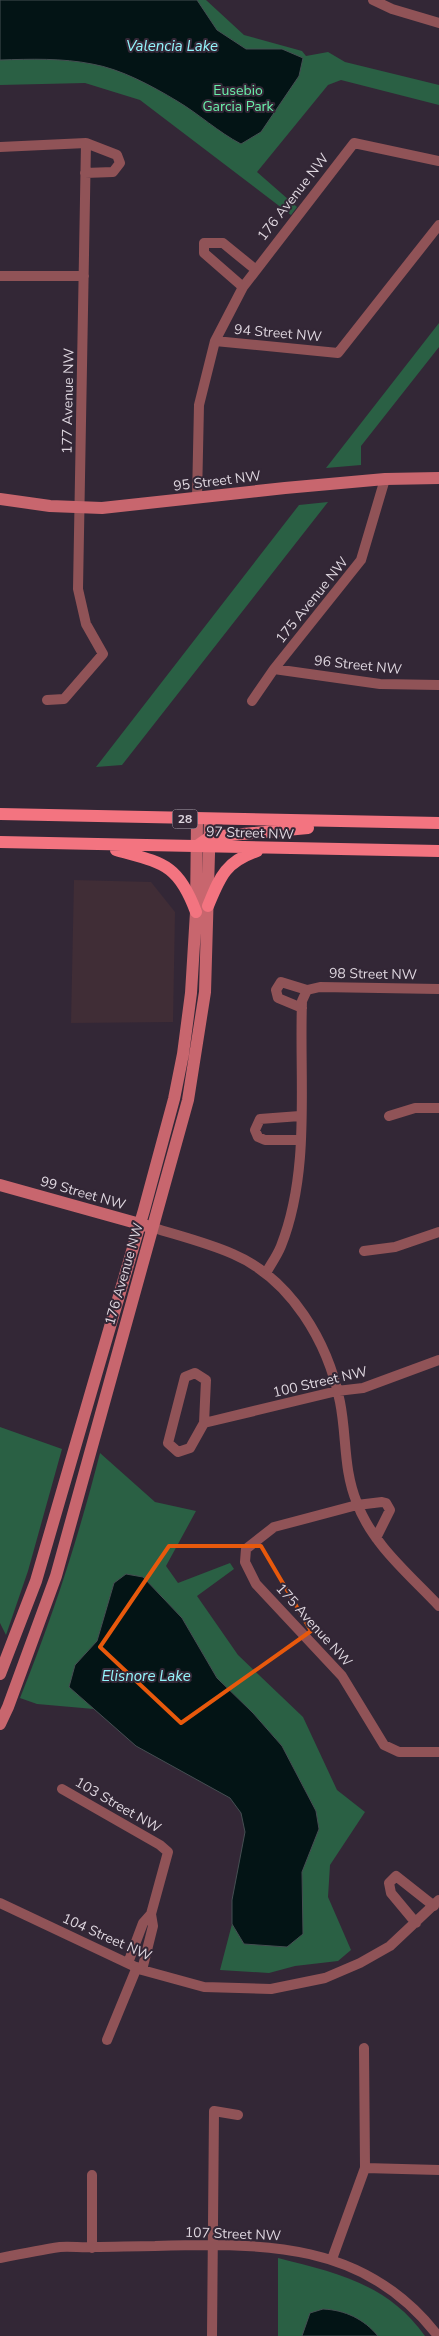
<svg xmlns="http://www.w3.org/2000/svg" width="439" height="2336" font-family="'Nunito Sans',sans-serif">
<rect width="100%" height="100%" fill="#332736"/>
<path fill="#402d36" d="M74,880L151,882L175,912L173,1022L71,1023Z"/>
<path fill="#2a6044" d="M0,0H206L244,35L302,51L306,56L328,52L345,62L439,85V105L341,80L328,85L257,172L297,207L291,215L140,100L85,83L0,85Z
M439,323V347L361,446V465L326,468Z
M328,502L122,765L96,767L299,505Z
M0,1427L62,1449L28,1571L6,1635L0,1623Z
M100,1453L155,1502L196,1511L166,1566L178,1583L230,1563L234,1569L197,1596L238,1655L303,1717L337,1790L365,1812L330,1865L328,1897L351,1950L338,1961L295,1966L269,1973L220,1970L232,1924L244,1944L303,1934L302,1872L319,1829L316,1811L282,1746L253,1713L217,1678L182,1618L143,1577L114,1583L97,1641L79,1661L69,1687L94,1709L37,1704L20,1698C53,1616 78,1539 100,1453Z
M278,2258C337,2273 388,2284 425,2336H278Z"/>
<path fill="#031415" stroke="#454e52" d="M0,0H197L217,30L246,49H282L303,58L299,76L261,132L241,144C218,132 199,114 177,101C152,86 121,69 92,64C62,58 31,59 0,60Z
M126,1574L143,1577L182,1618L217,1678L253,1713L282,1746L316,1811L319,1829L302,1872L303,1934L287,1947L244,1944L232,1924V1900L245,1832L241,1813L230,1798L136,1746L69,1687L75,1665L97,1641L114,1583Z
M323,2309C345,2310 364,2319 378,2336H302L310,2313Z"/>
<g fill="none" stroke-linecap="round" stroke-linejoin="round">
<path stroke="#905357" stroke-width="10" d="M373,0L392,9L439,23
M0,147L86,143L117,155L120,163L113,172L85,173
M0,276H84
M243,287L204,253V243H223L256,270
M215,341L338,353L439,225
M197,498L199,405L215,341L243,287L354,143L439,161
M274,669L380,684L439,685
M47,700L64,699L103,654L86,624L78,589L86,143
M252,701L274,669L361,560L385,479
M307,990L320,987L439,989
M302,1008L278,998L276,990L281,982L307,990
M300,1116L260,1119L255,1130L258,1137L265,1140H300
M389,1116L415,1108H439
M154,1228C180,1236 208,1243 233,1254C291,1279 328,1342 340,1402C347,1437 343,1469 357,1503C372,1544 410,1575 439,1606
M364,1251L395,1247L439,1232
M266,1273C271,1264 277,1256 281,1246C311,1170 299,1081 302,1001L307,990
M195,1373L206,1380L204,1423L190,1448L178,1452L168,1443L185,1377Z
M204,1423L337,1391L363,1388L439,1360
M376,1538L390,1510L386,1503L382,1502L357,1505L274,1527L246,1549L245,1562L256,1584L342,1676L384,1745L399,1752H439
M62,1789L160,1845L168,1852L151,1914L143,1923L128,1963
M0,1903L142,1970L204,1987L271,1989L325,1978L360,1963L390,1946L439,1900
M416,1923L391,1893L389,1883L396,1876L434,1906
M142,1970L153,1926L151,1914
M107,2040L137,1967
M365,2168L439,2170
M92,2248V2175
M0,2258C20,2254 40,2250 60,2247C71,2246 83,2248 94,2247C114,2247 134,2246 155,2246C264,2243 365,2241 438,2336
M332,2259L365,2168L364,2048
M212,2336L214,2111L238,2115"/>
<path stroke="#c8666e" stroke-width="12" d="M0,499L50,506L102,508L285,488L385,479L439,478
M0,1185L147,1226
M0,1674L36,1581L144,1210L174,1099L183,1054L191,993L196,912L197,819
M0,1724L8,1707L56,1576L188,1100L205,992L210,819"/>
<path stroke="#f37480" stroke-width="12" d="M0,814L439,823
M0,842L439,851
M197,846L210,837L308,828
M116,850C162,863 178,863 196,912
M208,906C220,877 225,862 257,851"/>
</g>
<path fill="none" stroke="#e8590c" stroke-width="4" stroke-linejoin="round" d="M169,1546H261L311,1631L181,1723L100,1647Z"/>
<g text-anchor="middle" dominant-baseline="central" stroke-width="4" stroke-linejoin="round" paint-order="stroke">
<rect fill="#332736" stroke="#aba2ac" stroke-width="1" x="172.5" y="809.5" width="25" height="19" rx="4"/>
<g font-size="12" font-weight="bold" fill="#ded6df">
<text x="185" y="819">28</text>
</g>
<g font-size="14" fill="#6aefaa" stroke="#332736">
<text x="238" y="90">Eusebio<tspan x="238" dy="16">Garcia Park</tspan></text>
</g>
<g font-size="14" fill="#ded6df" stroke="#332736">
<text transform="translate(293 197) rotate(-52)">176 Avenue NW</text>
<text transform="translate(278 333) rotate(5)">94 Street NW</text>
<text transform="translate(68 401) rotate(-89)">177 Avenue NW</text>
<text transform="translate(217 481) rotate(-7)">95 Street NW</text>
<text transform="translate(312 600) rotate(-51)">175 Avenue NW</text>
<text transform="translate(358 665) rotate(6)">96 Street NW</text>
<text transform="translate(250 833) rotate(2)">97 Street NW</text>
<text transform="translate(373 974) rotate(1)">98 Street NW</text>
<text transform="translate(83 1193) rotate(16)">99 Street NW</text>
<text transform="translate(124 1274) rotate(-74)">176 Avenue NW</text>
<text transform="translate(320 1382) rotate(-13)">100 Street NW</text>
<text transform="translate(314 1625) rotate(48)">175 Avenue NW</text>
<text transform="translate(118 1805) rotate(30)">103 Street NW</text>
<text transform="translate(107 1937) rotate(24)">104 Street NW</text>
<text transform="translate(233 2234) rotate(2)">107 Street NW</text>
</g>
<g font-size="15" font-style="italic" fill="#94f5fc" stroke="#332736">
<text x="172" y="46">Valencia Lake</text>
<text x="146" y="1676">Elisnore Lake</text>
</g>
</g>
</svg>
